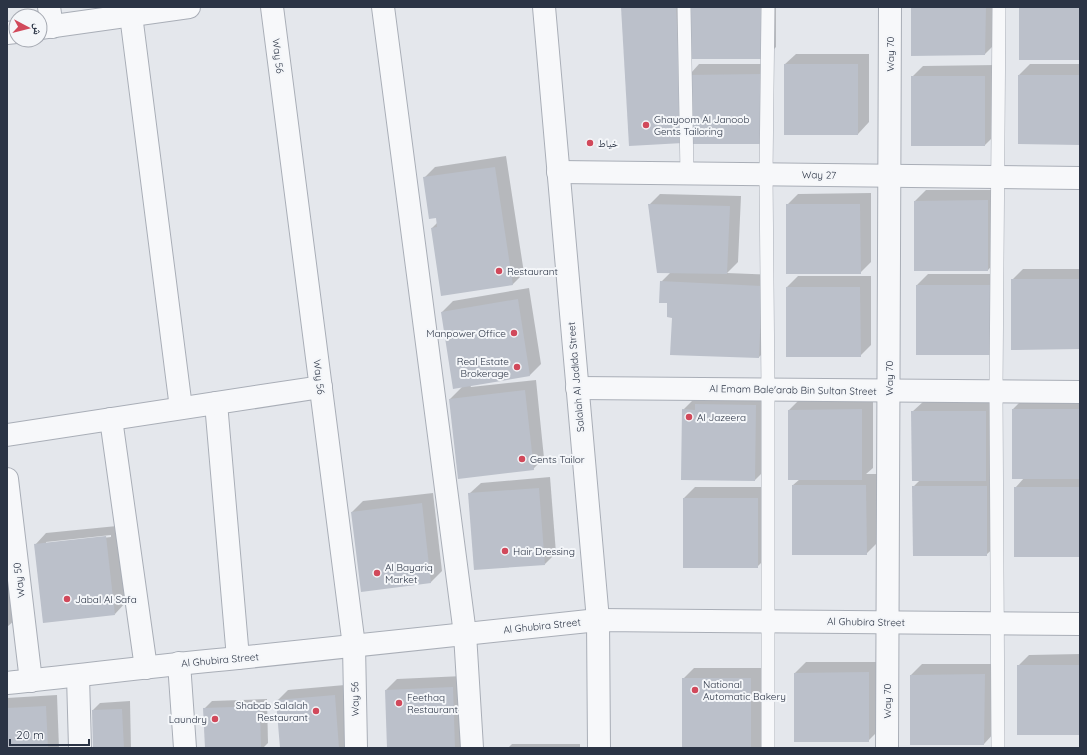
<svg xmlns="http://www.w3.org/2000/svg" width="1087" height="755" font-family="Quicksand,'Noto Naskh Arabic',sans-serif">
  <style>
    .shadow { fill: #0003; fill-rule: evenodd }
    .building { fill: #bbc0ca }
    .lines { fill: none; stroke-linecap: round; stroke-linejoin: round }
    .service-casing { stroke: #a9aeb7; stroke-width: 14 }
    .minor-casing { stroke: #a9aeb7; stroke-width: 24 }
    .tertiary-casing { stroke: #a9aeb7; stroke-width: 24 }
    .service { stroke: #f7f8fa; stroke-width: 13 }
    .minor { stroke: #f7f8fa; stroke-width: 22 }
    .tertiary { stroke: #f7f8fa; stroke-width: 22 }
    .poi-dot { fill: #d1495b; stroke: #f4f6f9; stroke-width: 1.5 }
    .labels { text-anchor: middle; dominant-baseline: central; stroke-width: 4; stroke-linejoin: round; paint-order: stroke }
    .street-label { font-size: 10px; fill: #2b3445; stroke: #f4f6f9 }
    .poi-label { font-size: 10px; fill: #2b3445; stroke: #f4f6f9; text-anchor: start }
  </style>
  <rect width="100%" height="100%" fill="#e4e7ec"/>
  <g class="shadow">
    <path d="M622,7H687L692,57V7H776V47L765,58H690L691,73L699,64H772L761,143Z"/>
    <path d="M912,7H996V43L985,54L912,55Z"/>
    <path d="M796,54H869V122L858,134L784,65Z"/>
    <path d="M1030,64H1080V144L1019,75Z"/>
    <path d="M996,65V134L985,145L912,77L923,66Z"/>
    <path d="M506,156L524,273L513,284L442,295L432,228L438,222L424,178L435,167Z"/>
    <path d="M926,190H999V258L988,270H915V201Z"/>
    <path d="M871,193V262L860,273L787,205L798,194Z"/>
    <path d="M660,194L741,196L738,262L727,273L773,275L770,346L759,357L673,317L661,282L670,273L649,205Z"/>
    <path d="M1023,269H1080V348L1012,280Z"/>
    <path d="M928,274H1001L990,354H917V285Z"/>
    <path d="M798,276H871V345L860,356L787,287Z"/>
    <path d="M529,288L541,364L530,375L470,385L471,387L536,380L544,458L533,469L450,399L462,387L442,312L453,301Z"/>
    <path d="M767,394L766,469L755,480L683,410L694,399Z"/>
    <path d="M1024,398H1080V556L1015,488L1024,478L1013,409Z"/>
    <path d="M800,399H873V468L866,474H877V543L866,554L793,485L800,479L789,410Z"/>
    <path d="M997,400L998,544L986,555L913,487L920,480L912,412L924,401Z"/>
    <path d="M550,477L556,553L545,564L469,494L481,483Z"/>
    <path d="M695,487H769L768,556L757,567L684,498Z"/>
    <path d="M433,493L442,571L431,582L362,591L352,512L363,501Z"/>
    <path d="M117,526L126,602L115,614L35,545L46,533ZM111,535V537L46,544V542Z"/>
    <path d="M7,565L15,620L7,627Z"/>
    <path d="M1080,654V734L1018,666L1029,655Z"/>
    <path d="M806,662H880L879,730L868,741L795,673Z"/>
    <path d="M922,664H995V732L984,744H911V675Z"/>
    <path d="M694,668H762V748H683V679Z"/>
    <path d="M463,676L462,748H388L386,690L397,679Z"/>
    <path d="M345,685L348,748H281L277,701L288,690Z"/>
    <path d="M57,695L59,748H7V698Z"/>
    <path d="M267,699L268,743L263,748H206L204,709L212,701Z"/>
    <path d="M130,701L131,748H94L93,710L100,703Z"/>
    <path d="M512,744H580V748H508Z"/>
  </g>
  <g class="building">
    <path d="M621,7H676L683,143L629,146Z"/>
    <rect x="691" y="7" width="74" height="52"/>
    <path d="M911,7H986L985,55L911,56Z"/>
    <rect x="1019" y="7" width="61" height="53"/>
    <rect x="784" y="64" width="74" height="71"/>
    <path d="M762,74V144H687V75Z"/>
    <path d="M1018,75H1080V145L1018,144Z"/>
    <rect x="911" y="76" width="74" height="70"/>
    <path d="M495,167L513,285L441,296L431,228L437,227L436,218L429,219L423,177Z"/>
    <path d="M988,200V271H914V201Z"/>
    <path d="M648,204L730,206L727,274L657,273Z"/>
    <path d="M786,204H860L861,274H786Z"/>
    <path d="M1011,279H1080V349L1011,350Z"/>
    <path d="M660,281L762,286L759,358L670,355L672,318L667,317V303H659Z"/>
    <rect x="916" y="285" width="74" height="70"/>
    <path d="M786,287H860L861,357H786Z"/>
    <path d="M518,299L530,376L453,389L441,312Z"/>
    <path d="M525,390L534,470L458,479L449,399Z"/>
    <path d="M695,404L756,405L755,481L681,480L682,409L695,410Z"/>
    <path d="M862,409V480H788V410Z"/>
    <rect x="1012" y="409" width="68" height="70"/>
    <path d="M911,411H986V481H912Z"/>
    <path d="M792,485H866L867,555H792Z"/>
    <path d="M912,486H987V556H913Z"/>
    <rect x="1014" y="487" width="66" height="70"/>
    <path d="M539,488L545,565L474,570L468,493Z"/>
    <rect x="683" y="498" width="75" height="70"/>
    <path d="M422,503L431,583L361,592L351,512Z"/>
    <path d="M106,536L115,615L43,623L34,544Z"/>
    <rect x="1017" y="665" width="63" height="70"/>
    <path d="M869,672V742H794V673Z"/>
    <path d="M985,674L984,745H910V675Z"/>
    <rect x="682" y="678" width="69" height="70"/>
    <path d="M453,687L455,748H387L385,690Z"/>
    <path d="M335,695L339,748H280L276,700Z"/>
    <path d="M46,706L48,748H7V708Z"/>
    <path d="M260,706L261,748H205L203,708Z"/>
    <path d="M122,709L124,748H93L92,710Z"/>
  </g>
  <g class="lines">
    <defs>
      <g id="service">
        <path d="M684,7L687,174"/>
        <path d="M768,748V389L766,174L768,7"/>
        <path d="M998,748C998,629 997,510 996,391C996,263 997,135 999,7"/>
      </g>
      <g id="minor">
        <path d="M49,7L52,27"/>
        <path d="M272,7L354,646L356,748"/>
        <path d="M383,7L465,634L472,748"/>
        <path d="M131,15L181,408"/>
        <path d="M40,28L189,7"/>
        <path d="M7,33L16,32"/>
        <path d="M558,172L1080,178"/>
        <path d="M577,388L1080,392"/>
        <path d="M216,403L238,658"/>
        <path d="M111,419L146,668"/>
        <path d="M7,435L321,387"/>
        <path d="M7,479L31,681"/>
        <path d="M179,663L185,748"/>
        <path d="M78,676L80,748"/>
        <path d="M887,748L890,7"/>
      </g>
      <g id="tertiary">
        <path d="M544,7L598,620L599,748"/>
        <path d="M7,683C84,675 161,665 238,658L598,620L1080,624"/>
      </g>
    </defs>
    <use href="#service" class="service-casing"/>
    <use href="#minor" class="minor-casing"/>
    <use href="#tertiary" class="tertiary-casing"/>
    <use href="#service" class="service"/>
    <use href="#minor" class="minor"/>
    <use href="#tertiary" class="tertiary"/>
  </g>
  <g class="poi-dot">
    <circle cx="646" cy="125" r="4"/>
    <circle cx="590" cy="143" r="4"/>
    <circle cx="499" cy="271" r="4"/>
    <circle cx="514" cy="333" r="4"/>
    <circle cx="517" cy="367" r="4"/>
    <circle cx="689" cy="417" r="4"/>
    <circle cx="522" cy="459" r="4"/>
    <circle cx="505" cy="551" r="4"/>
    <circle cx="377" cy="573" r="4"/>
    <circle cx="67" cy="599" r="4"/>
    <circle cx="695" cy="690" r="4"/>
    <circle cx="399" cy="703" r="4"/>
    <circle cx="316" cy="711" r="4"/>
    <circle cx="215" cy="719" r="4"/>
  </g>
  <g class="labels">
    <g class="street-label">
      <text transform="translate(890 54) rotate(-90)">Way 70</text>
      <text transform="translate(278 56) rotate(83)">Way 56</text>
      <text transform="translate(819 175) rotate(1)">Way 27</text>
      <text transform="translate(319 377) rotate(83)">Way 56</text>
      <text transform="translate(576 377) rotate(-95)">Salalah Al Jadida Street</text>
      <text transform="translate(889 378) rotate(-90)">Way 70</text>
      <text transform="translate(793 390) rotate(1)">Al Emam Bale'arab Bin Sultan Street</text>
      <text transform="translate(19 580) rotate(-97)">Way 50</text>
      <text transform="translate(866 622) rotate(1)">Al Ghubira Street</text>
      <text transform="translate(542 626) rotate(-6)">Al Ghubira Street</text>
      <text transform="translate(220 660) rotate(-5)">Al Ghubira Street</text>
      <text transform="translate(355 699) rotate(-91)">Way 56</text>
      <text transform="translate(887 701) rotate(-90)">Way 70</text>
    </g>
    <g class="poi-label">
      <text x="654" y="119">Ghayoom Al Janoob<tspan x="654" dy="12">Gents Tailoring</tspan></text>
      <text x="598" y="143">خياط</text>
      <text x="507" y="271">Restaurant</text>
      <text x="506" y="333" text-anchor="end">Manpower Office</text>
      <text x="509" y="361" text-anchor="end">Real Estate<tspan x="509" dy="12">Brokerage</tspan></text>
      <text x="697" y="417">Al Jazeera</text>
      <text x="530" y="459">Gents Tailor</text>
      <text x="513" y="551">Hair Dressing</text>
      <text x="385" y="567">Al Bayariq<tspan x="385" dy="12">Market</tspan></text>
      <text x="75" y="599">Jabal Al Safa</text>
      <text x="703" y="684">National<tspan x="703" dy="12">Automatic Bakery</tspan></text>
      <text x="407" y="697">Feethaq<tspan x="407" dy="12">Restaurant</tspan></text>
      <text x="308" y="705" text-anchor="end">Shabab Salalah<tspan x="308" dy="12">Restaurant</tspan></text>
      <text x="207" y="719" text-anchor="end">Laundry</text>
    </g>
  </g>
  <rect width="1087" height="755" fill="none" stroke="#2b3445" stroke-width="16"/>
  <g transform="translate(28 28) rotate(97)"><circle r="19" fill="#f4f6f9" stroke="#a4a8b1"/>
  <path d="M0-3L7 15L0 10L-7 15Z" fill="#d1495b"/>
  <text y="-6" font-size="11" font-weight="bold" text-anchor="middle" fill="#2b3445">ش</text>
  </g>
  <path d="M10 739v6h79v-6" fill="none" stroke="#2b3445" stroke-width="2"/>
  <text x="16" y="739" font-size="12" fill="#2b3445" stroke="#f4f6f9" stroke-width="3" paint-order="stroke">20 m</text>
</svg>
